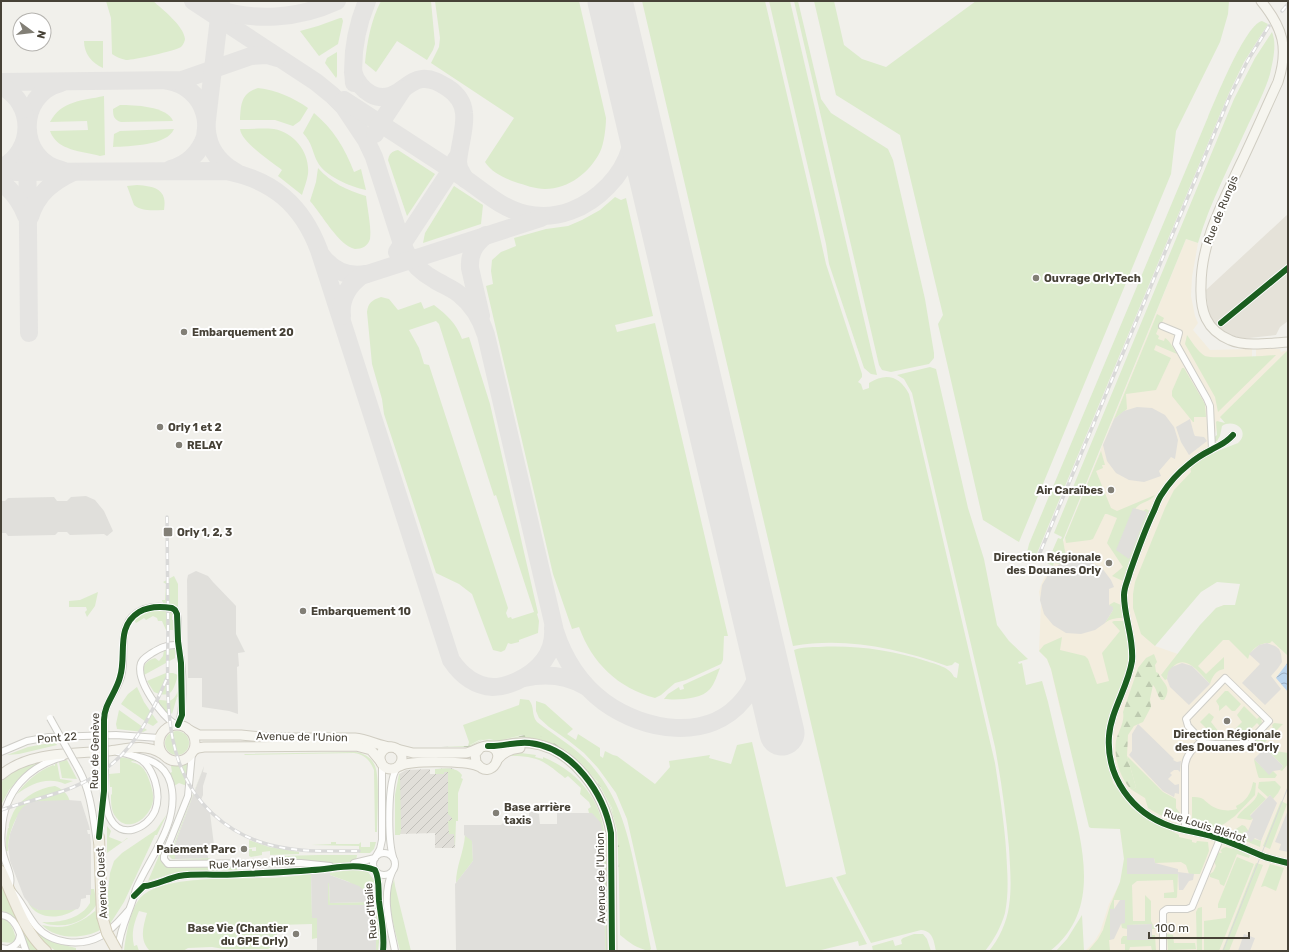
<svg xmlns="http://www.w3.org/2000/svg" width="1289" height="952" font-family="Rubik,sans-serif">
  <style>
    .residential { fill: #e5e2d9 }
    .commercial { fill: #f3edde }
    .industrial { fill: url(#industrial-furrows) }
    .green { fill: #dcebcc; fill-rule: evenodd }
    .forest { fill: url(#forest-firs) }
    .parking { fill: #e0dfdb }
    .water { fill: url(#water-waves) }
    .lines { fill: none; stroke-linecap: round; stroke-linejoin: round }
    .taxiway { stroke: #e5e4e2; stroke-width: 18 }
    .runway { stroke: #e5e4e2; stroke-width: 45 }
    .street-casing { stroke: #cfcec8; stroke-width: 8 }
    .secondary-casing { stroke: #d0cdc2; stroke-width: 11 }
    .primary-casing { stroke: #d3cdb9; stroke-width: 12 }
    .street { stroke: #fdfdfc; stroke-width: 6 }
    .secondary { stroke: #f6f5ef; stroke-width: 9 }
    .primary { stroke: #f1eee4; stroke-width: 10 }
    .tram { stroke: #d9d9d8; stroke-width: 1 }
    .rail-casing { stroke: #d9d9d8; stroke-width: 3.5 }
    .rail { stroke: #fff; stroke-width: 2; stroke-dasharray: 6; stroke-linecap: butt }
    .street-bridge-casing { stroke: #cfcec8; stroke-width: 8; stroke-linecap: butt }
    .primary-bridge-casing { stroke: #d3cdb9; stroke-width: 12; stroke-linecap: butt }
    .street-bridge { stroke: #fdfdfc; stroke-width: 6 }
    .primary-bridge { stroke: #f1eee4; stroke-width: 10 }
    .cycleway-casing { stroke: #fff; stroke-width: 8 }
    .cycleway { stroke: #1b5e20; stroke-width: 6 }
    .poi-dot { fill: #827f76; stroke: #fff; stroke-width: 1.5 }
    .labels { text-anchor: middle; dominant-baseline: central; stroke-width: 4; stroke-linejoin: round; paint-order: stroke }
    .street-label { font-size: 11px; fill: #474237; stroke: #fff }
    .poi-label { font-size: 11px; font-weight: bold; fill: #474237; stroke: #fff; text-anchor: start }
  </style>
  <defs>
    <pattern id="industrial-furrows" width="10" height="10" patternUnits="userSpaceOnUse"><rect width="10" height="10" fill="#e1dfd9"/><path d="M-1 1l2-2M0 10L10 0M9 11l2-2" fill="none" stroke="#c2c1bb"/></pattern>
    <pattern id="forest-firs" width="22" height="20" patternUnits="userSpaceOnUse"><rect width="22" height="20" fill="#dcebcc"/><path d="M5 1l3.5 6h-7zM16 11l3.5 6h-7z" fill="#becbb0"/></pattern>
    <pattern id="water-waves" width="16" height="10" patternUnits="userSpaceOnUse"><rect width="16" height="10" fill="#bcd6ee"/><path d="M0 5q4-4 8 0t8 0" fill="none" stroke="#9bafc2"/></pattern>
  </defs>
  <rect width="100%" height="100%" fill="#f1f0eb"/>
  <path class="residential" d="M1288,214V321L1280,327L1276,335L1249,338H1241L1231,335L1219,328L1210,316L1208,309L1206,290Z"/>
  <path class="commercial" d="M1186,239L1198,243L1192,277L1191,296L1195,316L1198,323L1193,330L1210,350L1252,349V357H1256V349H1280L1281,352L1288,350L1220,419L1205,463L1155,646L1178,654L1216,608L1224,605L1235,606L1288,656V951H1085L1094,942L1100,932L1109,904L1119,885L1123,872L1124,857L1120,829L1061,713L1051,669L1047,659L1039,651L1041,604L1039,592L1041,585L1045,576L1053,567Z"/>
  <path class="industrial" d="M451,768L454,769L455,848H435V833L400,834L399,774L406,770L430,769V774H435V769Z"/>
  <g class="green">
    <path d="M106,1H153C162,9 184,26 185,39C185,41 183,45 181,47C175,51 134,60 126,60C121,59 116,57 112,54L111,18Z"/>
    <path d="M381,1H431L435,44L433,50L427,60L397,41L376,72L365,63C367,42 371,20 381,1Z"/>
    <path d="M435,1H579L606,118C606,127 604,144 600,152C590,172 569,189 545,189C535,189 525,185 515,182C504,178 491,172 485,162L514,118L431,63L439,47L440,38Z"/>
    <path d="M642,1H765L813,206L826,264L862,374V377L858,382L861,384L863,390L869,388V383C886,372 900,376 909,394L995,763C1000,797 1006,832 1007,867C1008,882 1008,898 1005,913C1001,927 994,940 985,951H936C934,941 933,931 921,930L871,943L836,877L846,874L794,650C802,647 811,647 819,647C855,645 891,650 926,661C935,664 950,667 954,677L957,678L959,664L955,662L952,665L947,666C897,648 845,637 793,646Z"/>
    <path d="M769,1H790L877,375L871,374L864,368L829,264L826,244Z"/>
    <path d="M794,1H798L819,90L821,99L831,113L888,149L893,160L925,299L934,353V358L929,364L891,372L882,370L879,365Z"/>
    <path d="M814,1H834L844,45L862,59L886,67L976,1H1229L1228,14L1220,42L1176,131L1171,174L1019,542L983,520L938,324L943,315L900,135L836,95Z"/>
    <path d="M340,18H342L343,21L338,44L319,56L300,31L318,26Z"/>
    <path d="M1262,21L1268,24L1244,62L1229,93L1035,558L1027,552L1029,544L1208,117C1216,99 1245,25 1262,21Z"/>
    <path d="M1272,32C1277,44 1273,61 1270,74C1265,91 1256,108 1248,125C1231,163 1210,202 1198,243L1186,239L1063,540L1066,557L1073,560L1060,564L1054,563L1053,566L1047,563L1058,538L1061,539L1062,537L1054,533L1234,99L1255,58Z"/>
    <path d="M84,41H103V68C92,63 84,54 84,41Z"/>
    <path d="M337,52V76L336,78L325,63L327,58Z"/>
    <path d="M258,88C276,90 294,98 308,108L300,121L293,126L275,120H240C241,104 241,93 258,88Z"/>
    <path d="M104,96L105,155L100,156C82,151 57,151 50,131L88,130L87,121L50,122C62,100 82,101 104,96Z"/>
    <path d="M120,105C134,105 167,106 173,121L121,122C114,120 113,116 113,109Z"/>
    <path d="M314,113C333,129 345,148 354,172L361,169L366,190C351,187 324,176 317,161C311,148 313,145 303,133Z"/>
    <path d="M174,129C167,146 129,146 113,147L114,134L120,131Z"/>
    <path d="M240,129C251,129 263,128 274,129C295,133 310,153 308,174C307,181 304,188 302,195L278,176L282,170C272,162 241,142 240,129Z"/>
    <path d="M398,150L435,174L407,216L388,160C389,154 392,151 398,150Z"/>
    <path d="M318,168C331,183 347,190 366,196C367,206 372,230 370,239C368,246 362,249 355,249C339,246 321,213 310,201L316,182Z"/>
    <path d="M137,185C154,186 168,189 164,210C154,210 142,212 134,205L127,186Z"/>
    <path d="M454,186L483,205L481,224L423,243L425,233Z"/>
    <path d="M615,197L621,200L626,198L653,316L615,325L617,332L655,323L728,636H724L723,660L721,664L686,680L675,683L661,695L655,698C618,688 592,663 579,627L572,629L553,574L486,286L493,284L491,271L492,260L501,252L516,246L514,238L546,229L568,226L582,220L600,210Z"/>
    <path d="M381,297L389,299L398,310L421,302L424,309L434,305C447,315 456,323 462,339L469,337L490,404L538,613L537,614L539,621L538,633L519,640V642L511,644L508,643L505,650L501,652L493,650L472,594L459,584L436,573L384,414L382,399L372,364L367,312C368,303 372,300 381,297ZM436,321L439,324L494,496L496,495L534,612L512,619L511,617L508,618L506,613L508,608L429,365L424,364L419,348L409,330Z"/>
    <path d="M1157,314L1164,318L1159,329H1158L1156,334L1159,336L1158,339L1164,341L1165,338C1171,342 1173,348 1177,354L1156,345L1154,350L1171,358L1156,390L1126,394L1127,409L1114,419Z"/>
    <path d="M1187,335C1192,342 1198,352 1205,356C1210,359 1266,356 1276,355L1218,412L1215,397L1185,344Z"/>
    <path d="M1288,350V656L1272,641L1270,643C1261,642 1250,649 1248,659L1229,640H1223L1198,666L1206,674L1224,657V669C1216,670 1212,677 1210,684C1202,676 1188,655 1175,665C1170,669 1168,673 1167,679L1165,680L1161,675L1200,625L1216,608L1224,605H1235L1240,584L1217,582L1201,592L1155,646L1141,634L1133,608V594L1135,582L1165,508L1174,490L1191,472L1190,467L1205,456L1238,443C1251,431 1234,418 1222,426L1220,436L1217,441L1214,442L1213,438L1217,435L1216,422L1217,421L1225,423H1228H1225L1220,417Z"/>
    <path d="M930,367L936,369L968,508L984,559L997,625L1009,641L1028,659L1018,662L1019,664L1022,663L1026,685L1042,681L1048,702C1055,732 1062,762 1070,792C1082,846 1102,910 1050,951H989C999,939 1007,922 1009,906C1012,887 1010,867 1009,848C1006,814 1001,780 995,747L912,393L904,379L897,375Z"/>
    <path d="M1182,368H1184L1205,404L1206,417H1194V422H1193L1172,396V391Z"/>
    <path d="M1101,451L1105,465H1102L1103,468L1096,471L1111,508L1117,511L1155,495C1150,502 1140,502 1135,509L1133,508L1147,512L1143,511L1146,509L1150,511L1123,581L1112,576L1123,567L1107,543L1117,518L1107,514H1105L1093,539L1090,540L1066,543L1065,538Z"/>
    <path d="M174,576L178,584V607L164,604L162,601V600H165L166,584L163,582Z"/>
    <path d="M98,592L95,606L87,617L85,612L87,610L86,607H69V601L80,600Z"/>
    <path d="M1114,602L1121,605L1124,618C1117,618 1111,618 1105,623L1113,610L1109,605Z"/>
    <path d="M155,610C162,611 171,609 175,615H172V620L175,619V630H166L162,621H158L157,618L153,616L146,620L144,618L136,623L134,620L144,613Z"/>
    <path d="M1114,621H1124L1129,648L1127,672L1110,716L1106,737V750L1113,783L1132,808L1160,826L1170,830L1179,835V837L1192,840V842L1196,843L1197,841L1208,842L1209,851L1200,874H1189L1186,865L1181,862L1155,863L1154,858H1127L1128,874H1178L1177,897L1176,898H1164V893L1174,892L1173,880L1137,881L1132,885L1133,921H1145V895L1151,901V921L1155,929H1152V924L1127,925V929L1122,928L1121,923H1125V900H1114V909L1110,910V940H1109L1110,951H1088L1098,939L1103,930L1110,906L1120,882L1124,859L1120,829L1091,828L1089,827L1051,669L1047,659L1039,651L1044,645L1062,637L1060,650L1085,656L1088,659L1097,684L1109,681L1102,653L1120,631L1112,622Z"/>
    <path d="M175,649V658L144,675C141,666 147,660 155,658L159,661L163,656L164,650Z"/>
    <path d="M720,668C717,675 715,683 710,689C701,700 677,700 664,699L668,694L679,687L680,690L684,689L683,685Z"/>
    <path d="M166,673H173L178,675C173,691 172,699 154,692L147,681Z"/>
    <path d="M137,687L144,702L157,721L158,722L153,726L149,724L121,704L128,694Z"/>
    <path d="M179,689H180V697H177L172,714L171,713L167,714L156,700C170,700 172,705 179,689Z"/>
    <path d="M1225,691H1228L1241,704L1235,711H1232L1226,705L1219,711V706L1216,701Z"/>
    <path d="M520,699L529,700C535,707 531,715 537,722C555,736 577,748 592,766C621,800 628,835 637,877C642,901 646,925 651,949L649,951C636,948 630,943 620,935L618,835L612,808L598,782L582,764L567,751L547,740L533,735H522L498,741L489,739L479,740L468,746L469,742L463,725L519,705Z"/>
    <path d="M536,701L545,704L573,729L567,734L576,740L578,734L600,748V756L603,758L605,751L613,755L617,756L655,784L670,767L669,761L710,755L709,758L731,764L737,745L752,742L786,887L832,877L867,944L859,946L858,941L817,951H657L627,819L616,793L598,768L584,753L569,741L549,727L539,718L536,711Z"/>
    <path d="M1244,706L1257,719L1260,716L1262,722L1260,726L1257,723L1249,731L1252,734L1245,740L1240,741H1216L1215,737L1200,722L1209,713L1214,717L1211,722L1219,732H1221L1227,737L1242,722L1237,715Z"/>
    <path d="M119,710L147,730L143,732L117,729L116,724Z"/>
    <path d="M1274,723L1283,724L1259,748L1255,744V741L1257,738L1260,741L1273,727L1272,725Z"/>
    <circle cx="177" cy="743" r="12"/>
    <path d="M1269,741L1275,751L1288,753V764L1282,771L1280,770L1283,766L1265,748L1262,751H1261Z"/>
    <path d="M55,742L57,745L19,754L7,755L28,747Z"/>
    <path d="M356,752C364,753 372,758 375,766C380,777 377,818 377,832H375L374,770C370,760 364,754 354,753L244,755L245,754Z"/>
    <path d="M521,753L536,755L535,757L543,759V757C575,770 599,796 604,831C607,846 606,862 606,877C606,902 606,926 607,951H599L592,813H589L588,809L591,807L589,802L580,794L581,788L568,776L565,778C545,762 539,756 512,756L511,755Z"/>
    <path d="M1127,756L1163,792L1176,799V808L1180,813L1177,819L1174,820L1160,815L1148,808L1145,798L1132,790L1136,787Z"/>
    <path d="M120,757L131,759L137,762L132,761L131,762C141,764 144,768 148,777C151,785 154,793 153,801C150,818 128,835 115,816C111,810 111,802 111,795L112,794V787H110L109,774L120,773Z"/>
    <path d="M1254,759L1269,774L1273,771L1277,775L1275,778H1259C1258,777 1254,761 1254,759Z"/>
    <path d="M42,760L43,761L22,775L9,790L1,805C1,798 0,788 2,782C7,769 30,764 42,760Z"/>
    <path d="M67,760L77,779L62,778L59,762Z"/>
    <path d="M57,763L60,779L73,781L65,784C48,776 30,784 17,794C26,781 38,771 53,765L55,766V764Z"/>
    <path d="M189,763L187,786L179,783L174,786L170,773L172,772L171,766H182Z"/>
    <path d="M204,766L175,844V859L208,858L214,860L172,859L169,856L170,854Z"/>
    <path d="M435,769C444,769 456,766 462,775L461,778L463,779L458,793V821H456L455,848L454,834H449L448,821L452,820V818L448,814V772H444V774H435Z"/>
    <path d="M399,774L400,776L401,830L400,835H395V795Z"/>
    <path d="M1275,781L1281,787L1278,793L1273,799L1270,795L1268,797L1258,788L1259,782Z"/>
    <path d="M1253,782L1256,783L1255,795L1235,816L1224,824L1214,828L1196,824L1192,821V797C1196,797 1198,797 1201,798C1204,799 1206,802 1209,804C1216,810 1228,812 1237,809L1236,806C1247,801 1251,793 1253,782Z"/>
    <path d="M55,786C63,789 68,794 70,802L22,809C13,822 8,835 8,851H6V838L8,828H9C8,824 11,818 13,813C21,798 38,788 55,786Z"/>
    <path d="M1258,792L1266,799L1250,815L1253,819L1250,820L1237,818C1241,808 1256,804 1258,792Z"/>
    <path d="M1281,801L1287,804L1270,849L1263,846Z"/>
    <path d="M167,814L157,835H155L124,902L110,924L107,901L110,873L114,861L122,853L156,830Z"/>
    <path d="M1242,825L1245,826L1254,839L1261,841L1260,847L1236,837L1233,831Z"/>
    <path d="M107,826L111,831L109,837L122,842L127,838H128L107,853Z"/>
    <path d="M465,835L472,840L473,861L456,883C456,866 464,852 465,835Z"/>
    <path d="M249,840L269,847L299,852V854L270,855V851L262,852V855L251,857L249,856V849H252V851H256V847L249,848Z"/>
    <path d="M331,842H336V844H359L361,842V847H370V842H376L374,849L370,853H359V846L311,845L331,844Z"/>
    <path d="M1226,847L1232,849L1233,848L1250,855L1249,858L1237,854L1224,886L1220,884L1219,880L1210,877V874L1213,872L1216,866L1214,861L1218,852L1221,853L1222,852L1220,851L1223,848Z"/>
    <path d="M160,853L162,854C161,860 162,864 168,867H237V870L178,872L148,881Z"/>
    <path d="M318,855H357L356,861L338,864L290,859H281V856Z"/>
    <path d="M1237,857L1254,864L1219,951H1204V921L1226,918V908H1218V904Z"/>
    <path d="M1256,863L1263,865L1229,951H1222Z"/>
    <path d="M1270,864L1284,868L1276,891L1265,886L1261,887Z"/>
    <path d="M356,869L368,872L374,880L375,885V903L380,934L378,951H376V914L328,905V883H329L330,903L369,902L349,882L330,875V873Z"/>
    <path d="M311,874L312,917H317V938L312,939V924L277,925V944L268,949H224L212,947L188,948L183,951H150C139,940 143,927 147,913L139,911C134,923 131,933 134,946L137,945L139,951H124C126,935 130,910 140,898C160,875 233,879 262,878C279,878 295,876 311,874Z"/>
    <path d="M394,879L395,886L411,951H400C395,929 387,907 391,885L393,883Z"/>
    <path d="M1,884L2,886L4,885L40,951H33L28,949C23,935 19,913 1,911Z"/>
    <path d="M91,889H94L97,904C87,920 72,927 54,925C49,925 46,924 42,922C59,923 81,919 90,903V895L91,894Z"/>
    <path d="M28,902L38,910L76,909C61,920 36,920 28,902Z"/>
    <path d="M1202,907V951H1197L1196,912L1198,908Z"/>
    <path d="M95,908L100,930C84,939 56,940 42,925C64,930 78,925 95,911Z"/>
    <path d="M1082,915L1084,951H1056L1067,939Z"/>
    <path d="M1,918C11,920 13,929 16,938L14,943L1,942Z"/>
    <path d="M32,926L60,942V944L76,948V951H56L46,944Z"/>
    <path d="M914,934H923L927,939L931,951H873L872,946L893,940L895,946L902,944L901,940L903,938Z"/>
    <path d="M1167,934L1173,935L1174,943H1195L1196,949L1171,950L1168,951Z"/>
    <path d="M1152,935H1155L1156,951H1152L1151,946L1130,947L1129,951H1125V944H1121V939L1123,936H1127V940H1152Z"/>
  </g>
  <g class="forest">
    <path d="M1154,654L1157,662L1155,665L1156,672L1158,673C1162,683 1173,686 1164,700H1161C1157,696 1157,689 1153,685L1150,699L1151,707L1143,722L1134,726L1128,735L1127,756L1136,787L1132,790C1121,781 1113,756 1116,741C1118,731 1125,723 1123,712L1138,668L1146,658Z"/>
    <path d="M529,734C541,735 553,742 563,749C592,768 614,799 618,834C620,847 619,861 619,874L617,829L609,803L601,788L593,777L577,761L563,750L542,740L522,737L498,742L482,740L469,747H441L468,746L483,739L498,741Z"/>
  </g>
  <g class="parking">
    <path d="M1137,407L1152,408L1165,415L1174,427L1178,440L1175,459L1171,457L1159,471L1161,476L1144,482L1129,480L1116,473L1107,461L1103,445L1114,419L1124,411Z"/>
    <path d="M1190,419L1194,434L1195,436L1204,437L1207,441L1189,455L1181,442L1176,427Z"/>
    <path d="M86,496L95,500L104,511L113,531L107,536L104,534L70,535L67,532H58L55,535L8,536L6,533H1V501H5L8,498L54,497L57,501H67L71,497Z"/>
    <path d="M1133,508L1147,512L1129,559L1116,550Z"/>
    <path d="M1074,559L1089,561L1102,568L1111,580L1114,587L1109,589V605L1113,607V610L1105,623L1095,630L1081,634L1066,633L1053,625L1044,614L1040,600L1042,585L1049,573L1061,563Z"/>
    <path d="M196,571L208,576L213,582L236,606V634L245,652L238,653L239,666L237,667L238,714L229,711L202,707V678H188L187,580L188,575Z"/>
    <path d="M1267,643L1275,646L1279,649L1281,654L1282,662L1278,668L1271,676L1281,689L1265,705L1242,683L1260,664L1249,654L1259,645Z"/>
    <path d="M1182,663L1192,666L1210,684L1189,705L1170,687L1167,679L1168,672L1172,667Z"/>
    <path d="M1138,724L1174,759L1173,760L1177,762L1181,761L1180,772L1178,770H1174L1170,773L1172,775L1168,779L1175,785L1179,784V794L1175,793L1174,797L1163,791L1129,755L1132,751V734Z"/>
    <path d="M1265,748L1283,766L1280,770L1273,771L1269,775L1254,759Z"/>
    <path d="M204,766L203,772L207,773L203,786V795L200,802L210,813L214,845L209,852L204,850L203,852L208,856V858L175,859V844Z"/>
    <path d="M1270,795L1277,803L1261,841L1255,838L1251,842L1244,832L1248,831L1253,819L1250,816Z"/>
    <path d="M68,800L81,801L89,826L90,830H87L88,834H90L91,843V895H86V898L81,899L80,906L78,909L71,910H38L31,906L24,897L10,861L8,846L10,834L18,814L22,808L30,802L39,801Z"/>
    <path d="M1288,810V852L1279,850L1281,844L1275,842Z"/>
    <path d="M529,811L539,814L540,824H557V813H592L601,823L604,840L605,951H456L455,884L473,861L472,841L464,835V825H501L504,822H529Z"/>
    <path d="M1127,858H1154L1155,863L1178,869V874H1127Z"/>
    <path d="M1178,872L1194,874L1193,880L1189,881L1183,890H1179Z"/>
    <path d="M330,873V875L359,886L366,892L369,902L330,903L329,883H328V905H371V914H376V951H317V918H312L311,874Z"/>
    <path d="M1120,900H1125V923L1121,924L1114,939L1110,940V909H1114Z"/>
    <path d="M1152,924V940H1127V925Z"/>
    <path d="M1244,934L1255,938L1250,951H1238Z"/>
  </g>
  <path class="water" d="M1288,662V692L1276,678Z"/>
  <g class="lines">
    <g class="taxiway">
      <path d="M193,1L316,82L332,95L344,107L366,140L374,157L402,244C409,260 420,272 435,280C443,285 452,288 459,294C473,305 481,319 486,335L555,631C564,659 580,684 604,702C644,731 709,743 744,699C755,686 761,669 761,652C761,645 759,638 758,631"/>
      <path d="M214,8C254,22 298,19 337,1"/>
      <path d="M353,72C360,91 378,105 398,92C407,87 412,80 422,79C432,78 440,83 448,88C457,94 463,102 464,113C466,126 459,147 458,162L459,168L465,179"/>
      <path d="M168,81C185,84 199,95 204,112C207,120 206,129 208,137C211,152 222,165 236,172"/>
      <path d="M1,82L182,80L251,56L267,55L277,58"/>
      <path d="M61,83C16,94 17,161 62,170"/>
      <path d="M354,83C351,54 356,28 367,1"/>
      <path d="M1,86C35,103 35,151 1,168"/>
      <path d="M344,100C384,126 424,152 464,178C483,191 502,209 526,214C557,221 587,208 608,186C630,164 638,133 634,102"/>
      <path d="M27,126L29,333"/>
      <path d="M375,134L380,124L403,89"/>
      <path d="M171,169C188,164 199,154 205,137L221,1"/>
      <path d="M1,172L226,171C273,180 302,205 319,250L451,660C461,675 475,686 493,687C501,687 510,684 517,681C539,671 555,653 553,628"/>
      <path d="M1,182C14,192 21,202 26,216"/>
      <path d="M30,217C37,194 52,182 73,172"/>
      <path d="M397,252L451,170L456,159"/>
      <path d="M322,256C333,271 348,277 366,274"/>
      <path d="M342,316C340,299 348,286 361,276L541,218"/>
      <path d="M481,316L470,268C469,253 475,244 486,235"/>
      <path d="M524,678C546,673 566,675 585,686"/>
    </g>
    <path class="runway" d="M610,1L782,733"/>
    <defs>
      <g id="street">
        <path d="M1221,323L1288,268"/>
        <path d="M1162,326L1179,333L1176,344L1207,399L1210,406L1212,449"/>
        <path d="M1233,435C1225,444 1221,444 1211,450C1203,454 1195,459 1188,465C1178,473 1169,483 1162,494C1158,499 1156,507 1153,513C1144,532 1137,552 1130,572C1128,580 1124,587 1124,595C1124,618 1134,638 1132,661C1128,687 1111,710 1109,736C1106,777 1132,813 1170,826C1184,831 1198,832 1211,836C1230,841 1247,850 1265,857C1272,859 1280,861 1288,863"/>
        <path d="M175,645C166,645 160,648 152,653C148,656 143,658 141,663C135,681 162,716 176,725"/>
        <path d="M104,720C104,704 116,693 121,677C128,653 113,622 144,609C154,606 165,606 175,610C180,617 177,631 178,640C178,647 180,654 181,661C183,676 184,712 178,725"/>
        <path d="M1202,741L1188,726L1186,719L1225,678L1269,721L1252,739L1251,744"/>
        <path d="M1,752L27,741L49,737L116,735L159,738"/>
        <path d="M192,753L188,796L164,856V859L168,864L301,863L330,866"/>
        <path d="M63,757C28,766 4,792 2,829C1,837 1,845 3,853C5,864 14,877 9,888C21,899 26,914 36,926C51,944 81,947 101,936C112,930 120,920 128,911"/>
        <path d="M79,770C91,792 93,818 97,842"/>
        <path d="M104,791C106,800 106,810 110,818C121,840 147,829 155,811C159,801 158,791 155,781C148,760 138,755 117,752"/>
        <path d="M1185,830V766C1186,754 1194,748 1202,741L1205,743L1215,744H1251L1253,746"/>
        <path d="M99,837L104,791L105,767"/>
        <circle cx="384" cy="864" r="11"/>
        <path d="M376,856L380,849L382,840V765"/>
        <path d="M393,857C388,840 387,782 397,768"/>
        <path d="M354,863L375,858"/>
        <path d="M392,872C381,898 390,925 395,951"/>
        <path d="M134,896L144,886C151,887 169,878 179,876C199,873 221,876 242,874C266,873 289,872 312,870C333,869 355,862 375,870C380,880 378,890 379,901C381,918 385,933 383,951"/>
        <path d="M1,915C17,916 21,938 26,951"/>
        <path d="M1,948L20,951"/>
        <path d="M8,949C15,946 19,943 20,935"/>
        <path d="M118,951C119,929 131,910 136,889C149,858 177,827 172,790C169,768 155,760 135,756"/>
        <path d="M1163,951V912L1167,909H1187L1192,907L1220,839"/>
      </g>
      <g id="secondary">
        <path d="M1261,1C1283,28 1289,48 1278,82C1265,110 1253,138 1240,165C1222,204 1201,242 1201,286C1200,311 1206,330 1230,340C1245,347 1272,343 1288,342"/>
        <circle cx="177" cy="743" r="18"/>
        <path d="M189,730L199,735H241L270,738H355C368,739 379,746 391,747"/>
        <path d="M488,746C502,747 516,741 530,743C573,748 604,793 611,833L612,951"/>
        <circle cx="391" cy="758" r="11"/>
        <path d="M397,749L413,753H466C473,752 480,746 487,746C510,748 491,785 476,762L475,754L480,748"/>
        <path d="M194,750L198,748L204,747L356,746L371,750L381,762"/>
        <path d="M497,760C503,752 510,749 520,748"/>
        <path d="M400,766C412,760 465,761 478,766"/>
        <path d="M1,775C29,751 74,754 108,751C126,749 145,743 162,754"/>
      </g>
      <g id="primary">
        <path d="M99,837L102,916"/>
        <path d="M1,871C14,898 23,931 46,951"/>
      </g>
    </defs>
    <use href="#street" class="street-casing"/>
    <use href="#secondary" class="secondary-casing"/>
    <use href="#primary" class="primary-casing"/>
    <use href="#street" class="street"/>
    <use href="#secondary" class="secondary"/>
    <use href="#primary" class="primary"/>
    <path class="tram" d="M1223,951L1288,787"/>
    <defs>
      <g id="rail">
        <path d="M1282,11L1288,4"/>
        <path d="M167,517C167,553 168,590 168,626C168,692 160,766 213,814C227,827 243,836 260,842C292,853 327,851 359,851"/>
        <path d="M1037,560L1230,96L1248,60L1269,26"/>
        <path d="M1,810C24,802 48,797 71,788C126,766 145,729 167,678"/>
      </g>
    </defs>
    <use href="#rail" class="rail-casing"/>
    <use href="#rail" class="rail"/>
    <defs>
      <g id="street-bridge">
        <path d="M50,718L79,770"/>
        <path d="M104,720L105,767"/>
      </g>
      <path id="primary-bridge" d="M102,916L107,933L117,951"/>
    </defs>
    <use href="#street-bridge" class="street-bridge-casing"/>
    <use href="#primary-bridge" class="primary-bridge-casing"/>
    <use href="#street-bridge" class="street-bridge"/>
    <use href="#primary-bridge" class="primary-bridge"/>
    <defs>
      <g id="cycleway">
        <path d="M1221,323L1288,268"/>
        <path d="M1233,435C1225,444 1221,444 1211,450C1203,454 1195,459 1188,465C1178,473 1169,483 1162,494C1158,499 1156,507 1153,513C1144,532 1137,552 1130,572C1128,580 1124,587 1124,595C1124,618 1134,638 1132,661C1128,687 1111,710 1109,736C1106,777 1132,813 1170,826C1184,831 1198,832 1211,836C1230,841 1247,850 1265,857C1272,859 1280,861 1288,863"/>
        <path d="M488,746C502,747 516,741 530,743C573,748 604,793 611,833L612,951"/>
        <path d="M99,837L104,791V720C104,704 116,693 120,677C127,655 115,627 139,612C149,606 160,606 172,608L175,610L177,614L178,641L181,663L182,715L178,725"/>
        <path d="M134,896L144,886C151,887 169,878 179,876C199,873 221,876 242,874C266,873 289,872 312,870C333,869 355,862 375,870C380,880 378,890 379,901C381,918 385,933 383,951"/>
      </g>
    </defs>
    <use href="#cycleway" class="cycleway-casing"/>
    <use href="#cycleway" class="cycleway"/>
  </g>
  <g class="poi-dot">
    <circle cx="1036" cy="278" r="4"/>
    <circle cx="184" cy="332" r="4"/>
    <circle cx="160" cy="427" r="4"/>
    <circle cx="179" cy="445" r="4"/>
    <circle cx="1111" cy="490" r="4"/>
    <rect x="163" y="527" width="10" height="10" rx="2"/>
    <circle cx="1109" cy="563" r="4"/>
    <circle cx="303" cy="611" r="4"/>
    <circle cx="1227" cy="721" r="4"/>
    <circle cx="496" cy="813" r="4"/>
    <circle cx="244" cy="849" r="4"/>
    <circle cx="296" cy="934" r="4"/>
  </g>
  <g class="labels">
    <g class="street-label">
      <text transform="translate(1221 210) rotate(-68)">Rue de Rungis</text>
      <text transform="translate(302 737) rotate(1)">Avenue de l'Union</text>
      <text transform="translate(57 738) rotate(-5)">Pont 22</text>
      <text transform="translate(95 751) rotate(-89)">Rue de Genève</text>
      <text transform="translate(1205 826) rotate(18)">Rue Louis Blériot</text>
      <text transform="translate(252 863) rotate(-3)">Rue Maryse Hilsz</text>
      <text transform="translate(601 878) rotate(-91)">Avenue de l'Union</text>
      <text transform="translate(102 883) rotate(-93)">Avenue Ouest</text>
      <text transform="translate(371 911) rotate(-95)">Rue d'Italie</text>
    </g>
    <g class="poi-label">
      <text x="1044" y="278">Ouvrage OrlyTech</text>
      <text x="192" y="332">Embarquement 20</text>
      <text x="168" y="427">Orly 1 et 2</text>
      <text x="187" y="445">RELAY</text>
      <text x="1103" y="490" text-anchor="end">Air Caraïbes</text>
      <text x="177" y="532">Orly 1, 2, 3</text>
      <text x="1101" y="557" text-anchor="end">Direction Régionale<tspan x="1101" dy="13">des Douanes Orly</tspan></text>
      <text x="311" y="611">Embarquement 10</text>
      <text x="1227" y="734" text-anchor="middle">Direction Régionale<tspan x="1227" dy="13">des Douanes d'Orly</tspan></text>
      <text x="504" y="807">Base arrière<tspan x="504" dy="13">taxis</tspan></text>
      <text x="236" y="849" text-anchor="end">Paiement Parc</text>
      <text x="288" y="928" text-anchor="end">Base Vie (Chantier<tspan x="288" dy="13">du GPE Orly)</tspan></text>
    </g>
  </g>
  <rect width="1289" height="952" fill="none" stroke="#474237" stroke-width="4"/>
  <g transform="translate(32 32) rotate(105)"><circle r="19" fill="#ffffff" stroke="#b5b3af"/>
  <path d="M0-3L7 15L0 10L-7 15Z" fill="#827f76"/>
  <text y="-6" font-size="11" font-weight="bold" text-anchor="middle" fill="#474237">N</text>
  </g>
  <path d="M1149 932v6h100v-6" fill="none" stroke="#474237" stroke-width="2"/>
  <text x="1155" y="932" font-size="12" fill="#474237" stroke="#ffffff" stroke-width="3" paint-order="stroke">100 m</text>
</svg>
